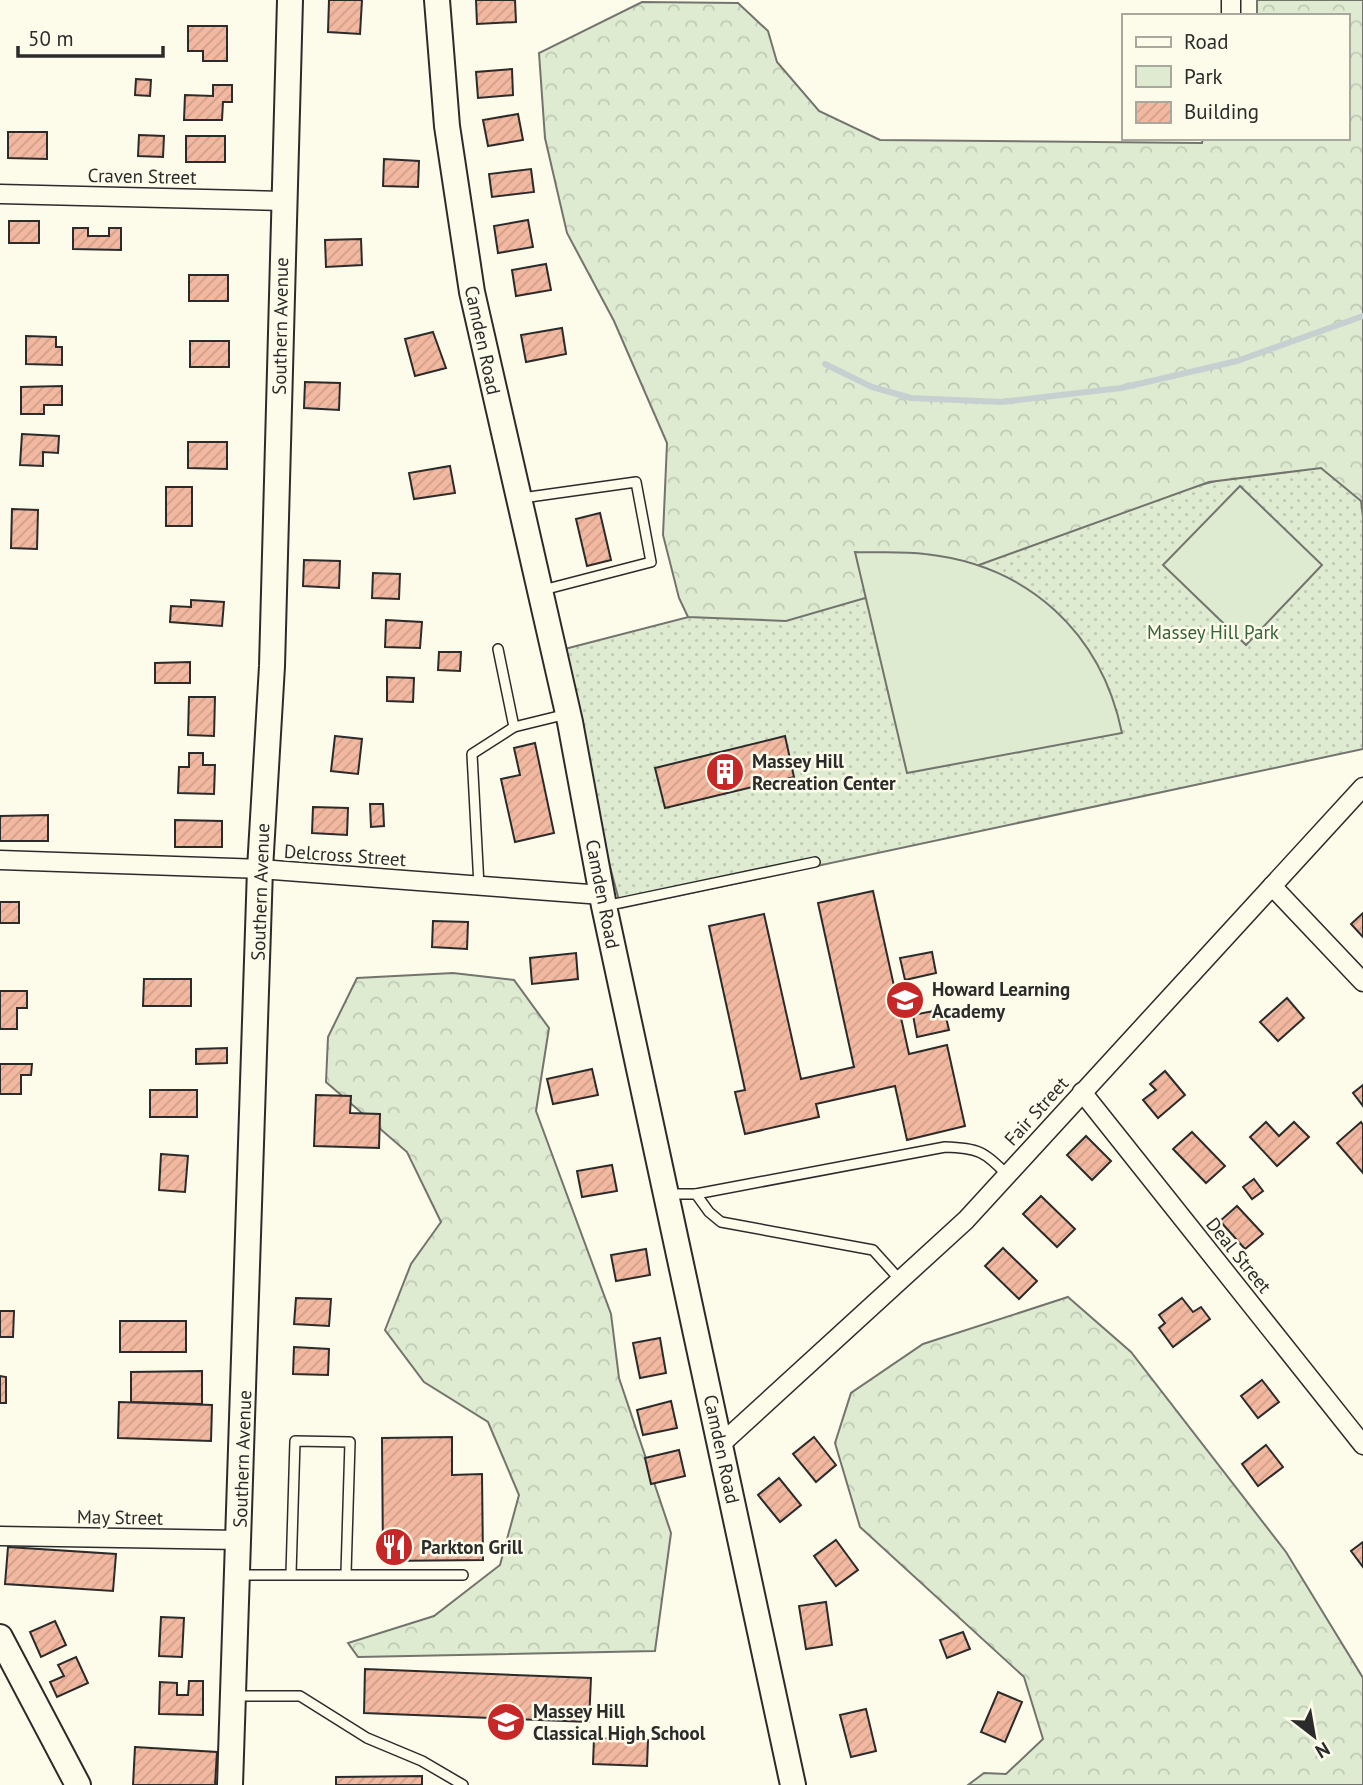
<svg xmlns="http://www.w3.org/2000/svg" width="1363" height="1785" font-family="'PT Sans',sans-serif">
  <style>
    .green { fill: url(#green-dots); stroke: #74746e; stroke-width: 2 }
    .forest { fill: url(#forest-crowns); stroke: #74746e; stroke-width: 2 }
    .pitch { fill: #deebd1; stroke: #74746e; stroke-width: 2 }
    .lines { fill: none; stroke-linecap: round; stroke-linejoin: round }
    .stream { stroke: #c7d0d0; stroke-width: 6 }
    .building { fill: url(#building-hatch); stroke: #2b2b2b; stroke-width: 2 }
    .lane-casing { stroke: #2b2b2b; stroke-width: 12 }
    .street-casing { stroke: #2b2b2b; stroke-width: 21 }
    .secondary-casing { stroke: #2b2b2b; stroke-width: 28 }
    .lane { stroke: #fdfbea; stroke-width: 9 }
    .street { stroke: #fdfbea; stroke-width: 18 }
    .secondary { stroke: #fdfbea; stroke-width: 24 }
    .labels { text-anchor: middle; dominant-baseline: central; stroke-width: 5; stroke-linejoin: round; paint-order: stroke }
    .street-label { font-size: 19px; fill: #2b2b2b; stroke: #fdfbea }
    .park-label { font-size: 19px; fill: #34623c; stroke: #fdfbea }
    .poi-label { font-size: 19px; font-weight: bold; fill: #2b2b2b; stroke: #fdfbea; text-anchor: start }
  </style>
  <defs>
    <pattern id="green-dots" width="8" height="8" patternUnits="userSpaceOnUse" patternTransform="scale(1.75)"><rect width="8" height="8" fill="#deebd1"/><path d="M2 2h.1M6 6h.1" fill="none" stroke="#bfcab4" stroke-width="1.8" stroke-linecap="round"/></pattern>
    <pattern id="forest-crowns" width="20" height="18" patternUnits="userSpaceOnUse" patternTransform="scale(1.75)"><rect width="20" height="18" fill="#deebd1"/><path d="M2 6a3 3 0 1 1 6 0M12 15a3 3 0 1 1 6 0" fill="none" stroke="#bfcab4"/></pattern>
    <pattern id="building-hatch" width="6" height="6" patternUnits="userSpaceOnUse" patternTransform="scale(1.75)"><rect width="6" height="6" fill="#f2b8a0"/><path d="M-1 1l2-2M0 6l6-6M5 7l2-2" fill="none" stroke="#d09e8a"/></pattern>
  </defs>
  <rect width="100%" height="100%" fill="#fdfbea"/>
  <path class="green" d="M1363,443V749L621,908L553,652Z"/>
  <g class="forest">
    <path d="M1257,0H1363V517L1361,501L1321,468L1209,482L979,565L786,621L688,617L679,598L663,535L667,443L614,321L567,233L545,138L539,53L642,2L738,3L768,31L777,62L819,111L880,140L1202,143L1203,138H1347V16H1257Z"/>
    <path d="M453,973L514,980L549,1028L536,1111L611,1314L619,1378L671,1533L655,1651L358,1657L348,1643L434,1616L500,1565L519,1495L488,1422L424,1382L385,1330L411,1264L441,1222L407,1152L326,1082L328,1037L357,978Z"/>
    <path d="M1068,1297L1131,1352L1286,1552L1363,1678V1785H968L984,1773L1006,1774L1043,1739L1024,1677L860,1527L835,1443L851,1393L923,1344Z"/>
  </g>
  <g class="pitch">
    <path d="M1240,486L1322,565L1246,645L1163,565Z"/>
    <path d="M855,552C878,553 902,551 925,554C1028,565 1101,632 1122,733L907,773Z"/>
  </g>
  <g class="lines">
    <path class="stream" d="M825,364L872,387L911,398L1002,402L1121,388L1203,369L1237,361L1363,316"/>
  </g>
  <g class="building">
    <path d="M329,0H362L360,34L328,32Z"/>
    <path d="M476,0H515L516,22L477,24Z"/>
    <path d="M188,26H227V61H203V51H188Z"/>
    <path d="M512,69L513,95L478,98L476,72Z"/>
    <path d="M136,79L151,80L150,96L135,95Z"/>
    <path d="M213,85H232V102H223L222,120H184L185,95L213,96Z"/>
    <path d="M518,114L523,140L488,146L483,120Z"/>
    <path d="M8,132H47V159L8,158Z"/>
    <path d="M139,135L164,136L163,157L138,156Z"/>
    <rect x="186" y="136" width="39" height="26"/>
    <path d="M384,159L419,161L418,187L383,186Z"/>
    <path d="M531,169L534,192L492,197L489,174Z"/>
    <path d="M528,220L533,247L498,253L494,226Z"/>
    <rect x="9" y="221" width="30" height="22"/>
    <path d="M73,228H88V236H109V228H121V250L73,249Z"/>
    <path d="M361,239L362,265L326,267L325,240Z"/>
    <path d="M546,264L551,290L516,296L512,270Z"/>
    <rect x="189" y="275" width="39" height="26"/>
    <path d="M562,328L566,354L526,362L521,335Z"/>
    <path d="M433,332L446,368L415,376L405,339Z"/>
    <path d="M26,336L56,337V347H62V365L26,364Z"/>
    <rect x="190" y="341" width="39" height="26"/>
    <path d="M305,382L340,383L339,410L304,408Z"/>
    <path d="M62,386V405H44V414H21V387Z"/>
    <path d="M22,434L59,436L58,453L43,452V466L20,465Z"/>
    <path d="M188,442H227V469L188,468Z"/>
    <path d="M450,466L455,493L414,499L409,473Z"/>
    <rect x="166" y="487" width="26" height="39"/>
    <path d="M12,509L38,510L37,549L11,548Z"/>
    <path d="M600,513L611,560L587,566L576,519Z"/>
    <path d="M304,560L340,561L339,588L303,586Z"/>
    <path d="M373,573L400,574L399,599L372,598Z"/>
    <path d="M191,600L224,602L222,626L170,622L171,606L191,607Z"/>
    <path d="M386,620L422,622L420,648L385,647Z"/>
    <path d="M439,652H461L460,671L438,670Z"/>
    <path d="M190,662V683H155V663Z"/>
    <path d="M387,677L414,678L413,702L387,701Z"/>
    <path d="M189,697H215L214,736L188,735Z"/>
    <path d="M335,736L362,739L358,774L331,771Z"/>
    <path d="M785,736L794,777L665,808L655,768Z"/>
    <path d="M535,743L554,833L515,842L501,779L520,775L514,748Z"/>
    <path d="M189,753H203V765H215L214,794L178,793L179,767H189Z"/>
    <path d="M370,804H383L384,826L371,827Z"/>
    <path d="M313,807L348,808L347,835L312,833Z"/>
    <path d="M48,815V841H0V816Z"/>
    <path d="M175,820L222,821V847H175Z"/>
    <path d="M873,891L909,1054L947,1045L965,1126L907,1140L895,1086L816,1104L819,1117L745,1134L735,1092L745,1090L709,926L764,914L801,1079L854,1067L818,903Z"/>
    <rect x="0" y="902" width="19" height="21"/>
    <path d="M1363,913V937L1351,924Z"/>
    <path d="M433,921L468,922L467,949L432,947Z"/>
    <path d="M932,952L936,973L905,980L900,958Z"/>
    <path d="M576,953L578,979L532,984L530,958Z"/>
    <path d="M144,979H191V1006H143Z"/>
    <path d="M0,991H27V1008H17V1029H0Z"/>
    <path d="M1287,998L1304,1018L1278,1041L1260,1022Z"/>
    <path d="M944,1009L949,1030L917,1037L913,1015Z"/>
    <path d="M227,1048V1063L196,1064V1049Z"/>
    <path d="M0,1064H32L31,1075H21V1094H0Z"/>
    <path d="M592,1069L598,1095L553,1104L547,1079Z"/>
    <path d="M1165,1071L1185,1095L1158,1118L1143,1100L1156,1090L1150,1084Z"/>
    <path d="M1363,1085V1106L1353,1093Z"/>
    <rect x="150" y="1090" width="47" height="27"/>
    <path d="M316,1095L351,1096L350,1113L380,1114L379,1148L314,1146Z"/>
    <path d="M1266,1122L1279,1136L1294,1122L1309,1137L1277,1166L1250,1137Z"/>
    <path d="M1361,1122L1363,1125V1173L1337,1143Z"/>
    <path d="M1192,1132L1225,1166L1206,1183L1173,1149Z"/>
    <path d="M1086,1136L1111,1161L1092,1180L1067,1155Z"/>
    <path d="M161,1154L188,1156L185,1192L159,1190Z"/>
    <path d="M612,1165L617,1191L582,1197L577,1171Z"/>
    <path d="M1254,1179L1263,1191L1252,1199L1243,1187Z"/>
    <path d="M1041,1196L1075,1229L1057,1247L1023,1214Z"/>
    <path d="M1237,1206L1263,1234L1245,1249L1220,1221Z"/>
    <path d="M1003,1248L1037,1281L1019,1299L985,1266Z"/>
    <path d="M646,1249L650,1275L616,1281L611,1255Z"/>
    <path d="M296,1298L331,1299L329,1326L294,1324Z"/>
    <path d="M1182,1298L1193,1312L1201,1307L1210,1319L1173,1347L1159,1328L1165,1323L1159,1315Z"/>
    <path d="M0,1311H14L13,1337H0Z"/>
    <rect x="120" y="1321" width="66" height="31"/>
    <path d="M660,1338L666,1373L640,1378L633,1343Z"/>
    <path d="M294,1347L329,1349L328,1375L293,1374Z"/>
    <path d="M202,1371V1404L131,1402V1372Z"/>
    <path d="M0,1376L6,1377V1403H0Z"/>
    <path d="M1262,1380L1279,1402L1258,1418L1241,1396Z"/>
    <path d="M671,1401L677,1428L643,1435L637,1410Z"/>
    <path d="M119,1402L212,1405L211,1441L118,1438Z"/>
    <path d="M452,1437V1475L482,1474L483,1560L383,1561L382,1438Z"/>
    <path d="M814,1437L836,1465L816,1482L793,1454Z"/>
    <path d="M1266,1445L1283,1467L1258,1486L1242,1464Z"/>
    <path d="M679,1450L685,1476L651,1484L645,1458Z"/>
    <path d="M779,1478L801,1505L780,1522L758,1495Z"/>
    <path d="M836,1540L858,1570L836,1586L814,1556Z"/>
    <path d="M1363,1542V1567L1351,1551Z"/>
    <path d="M8,1547L116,1554L113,1591L5,1584Z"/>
    <path d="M826,1602L832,1645L806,1649L799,1606Z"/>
    <path d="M161,1617L184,1618L182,1657L159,1656Z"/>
    <path d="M55,1621L66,1645L41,1657L30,1632Z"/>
    <path d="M963,1632L970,1649L947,1658L940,1640Z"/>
    <path d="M76,1657L88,1683L57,1697L50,1682L64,1676L58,1665Z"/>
    <path d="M365,1669L591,1678L589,1722L364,1713Z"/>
    <path d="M189,1681H203V1715L159,1714L160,1682L177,1683V1695H188Z"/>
    <path d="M998,1692L1022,1702L1005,1742L981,1732Z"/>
    <path d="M866,1709L876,1751L851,1757L840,1715Z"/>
    <path d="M594,1738L648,1740L647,1766L593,1764Z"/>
    <path d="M135,1747L217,1752L215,1785H133Z"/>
    <path d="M422,1776V1785H336V1777Z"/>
  </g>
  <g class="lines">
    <defs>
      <g id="lane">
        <path d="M522,498L636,482L651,562L543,590"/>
        <path d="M514,727L567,714"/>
        <path d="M479,886L472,754L514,727L498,649"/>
        <path d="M605,906L815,862"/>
        <path d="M667,1194H696L945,1147C977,1148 985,1151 1007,1175"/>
        <path d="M696,1194L709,1212L721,1222L873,1250L901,1281"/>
        <path d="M291,1574L295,1441L350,1442L346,1573"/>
        <path d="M240,1575H463"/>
        <path d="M236,1696H300L367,1738L422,1761L463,1785"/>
      </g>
      <g id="street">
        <path d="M1231,0V16"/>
        <path d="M0,194L283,201"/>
        <path d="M0,860L260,869L602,895"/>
        <path d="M1272,886L1363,982"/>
        <path d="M1082,1092L1363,1445"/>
        <path d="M721,1444L966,1220L1363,787"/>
        <path d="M0,1536L239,1540"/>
      </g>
      <g id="secondary">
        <path d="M437,0L447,126L472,292L570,722L604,906L793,1785"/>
        <path d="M0,1637L78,1785"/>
        <path d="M230,1785L260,869L272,666L290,0"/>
      </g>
    </defs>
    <use href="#lane" class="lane-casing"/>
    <use href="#street" class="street-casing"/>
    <use href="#secondary" class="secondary-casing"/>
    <use href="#lane" class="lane"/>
    <use href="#street" class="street"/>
    <use href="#secondary" class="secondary"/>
  </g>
  <defs>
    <symbol id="building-disc" viewBox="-11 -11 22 22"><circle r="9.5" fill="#c62828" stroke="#fdfbea"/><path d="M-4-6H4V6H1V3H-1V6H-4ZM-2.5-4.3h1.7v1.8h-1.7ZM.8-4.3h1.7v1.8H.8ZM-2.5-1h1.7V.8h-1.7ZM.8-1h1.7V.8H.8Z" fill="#fff"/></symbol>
    <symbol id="school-disc" viewBox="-11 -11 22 22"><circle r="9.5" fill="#c62828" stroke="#fdfbea"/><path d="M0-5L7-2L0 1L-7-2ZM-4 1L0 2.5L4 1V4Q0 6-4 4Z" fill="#fff"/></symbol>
    <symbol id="restaurant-disc" viewBox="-11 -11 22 22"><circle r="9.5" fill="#c62828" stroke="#fdfbea"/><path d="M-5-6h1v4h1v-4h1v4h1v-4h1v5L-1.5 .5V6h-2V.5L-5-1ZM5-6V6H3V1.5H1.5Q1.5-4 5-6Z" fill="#fff"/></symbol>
  </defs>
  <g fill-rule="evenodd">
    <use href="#building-disc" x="703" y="750" width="44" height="44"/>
    <use href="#school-disc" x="883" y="978" width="44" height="44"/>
    <use href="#restaurant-disc" x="372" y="1525" width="44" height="44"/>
    <use href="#school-disc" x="484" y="1700" width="44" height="44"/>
  </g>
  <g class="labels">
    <g class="street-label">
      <text transform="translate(142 176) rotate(1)">Craven Street</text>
      <text transform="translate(280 326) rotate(-89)">Southern Avenue</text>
      <text transform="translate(483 340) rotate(78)">Camden Road</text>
      <text transform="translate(345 855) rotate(4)">Delcross Street</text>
      <text transform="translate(260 892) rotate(-88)">Southern Avenue</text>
      <text transform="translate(603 894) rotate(79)">Camden Road</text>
      <text transform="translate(1036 1111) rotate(-48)">Fair Street</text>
      <text transform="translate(1239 1255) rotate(51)">Deal Street</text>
      <text transform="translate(722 1449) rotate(78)">Camden Road</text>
      <text transform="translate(242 1459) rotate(-88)">Southern Avenue</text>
      <text transform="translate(120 1517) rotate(1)">May Street</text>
    </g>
    <g class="park-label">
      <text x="1213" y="632">Massey Hill Park</text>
    </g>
    <g class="poi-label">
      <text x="752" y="761">Massey Hill<tspan x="752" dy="22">Recreation Center</tspan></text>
      <text x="932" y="989">Howard Learning<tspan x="932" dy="22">Academy</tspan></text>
      <text x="421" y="1547">Parkton Grill</text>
      <text x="533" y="1711">Massey Hill<tspan x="533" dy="22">Classical High School</tspan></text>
    </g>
  </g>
  <rect x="1122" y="14" width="228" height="126" fill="#fdfbea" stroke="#a9a89e" stroke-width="2"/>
  <rect x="1136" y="37" width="35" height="10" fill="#fdfbea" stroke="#a9a89e" stroke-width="2"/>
  <text x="1184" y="49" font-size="21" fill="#2b2b2b">Road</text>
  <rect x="1136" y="66" width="35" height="21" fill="#deebd1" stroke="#a9a89e" stroke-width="2"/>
  <text x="1184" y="84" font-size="21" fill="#2b2b2b">Park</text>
  <rect x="1136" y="102" width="35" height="21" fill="url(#building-hatch)" stroke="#a9a89e" stroke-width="2"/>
  <text x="1184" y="119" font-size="21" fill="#2b2b2b">Building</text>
  <g transform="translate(1314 1736) rotate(149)" stroke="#fdfbea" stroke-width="5" paint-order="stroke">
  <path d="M0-5L12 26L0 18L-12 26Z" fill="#2b2b2b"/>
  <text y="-10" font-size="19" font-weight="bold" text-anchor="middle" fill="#2b2b2b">N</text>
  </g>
  <path d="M18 46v10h145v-10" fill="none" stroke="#2b2b2b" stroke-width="3.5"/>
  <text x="28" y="46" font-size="21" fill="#2b2b2b" stroke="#fdfbea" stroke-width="5" paint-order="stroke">50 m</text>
</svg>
